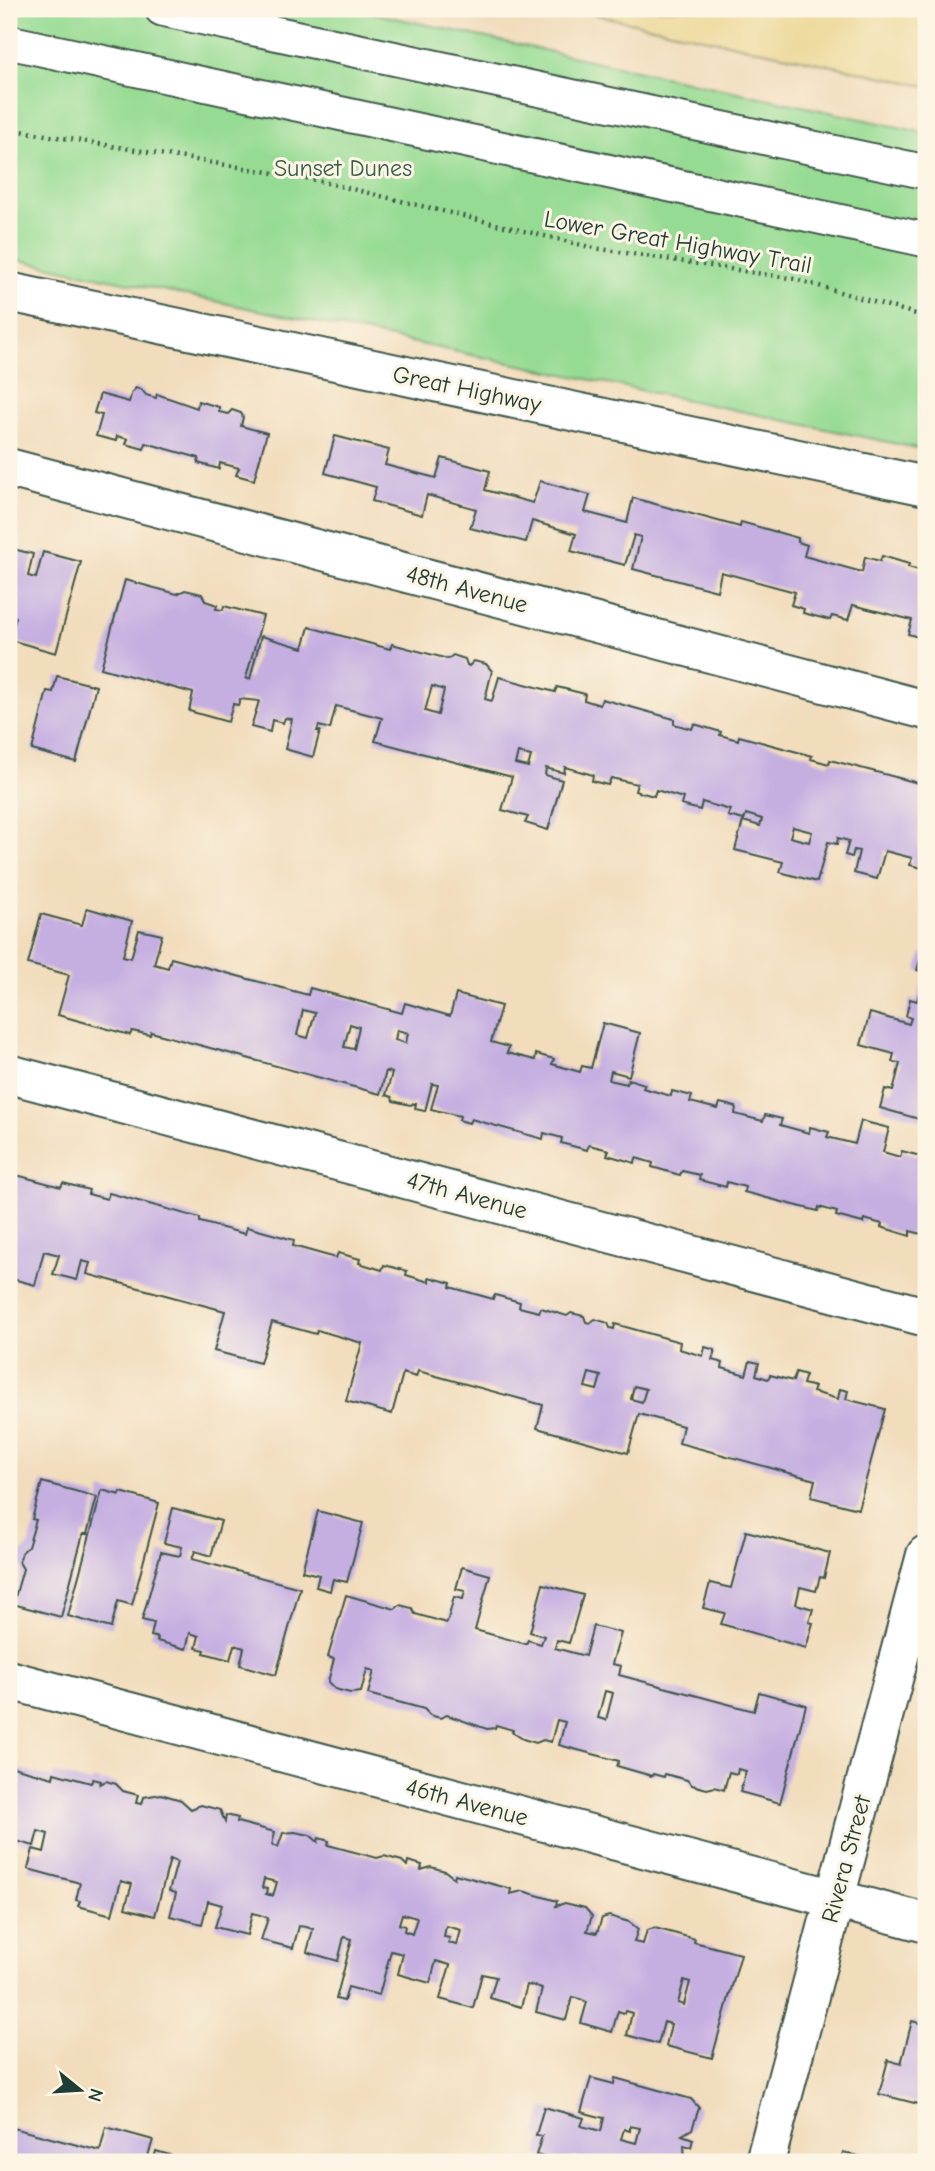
<svg xmlns="http://www.w3.org/2000/svg" width="935" height="2171" font-family="'Comic Neue',sans-serif">
  <style>
    .green { fill: #96db93; stroke: #5a8c64; stroke-width: 2 }
    .sand { fill: #eeda9e; stroke: #868c69; stroke-width: 2 }
    .building { fill: #c5afe1; fill-rule: evenodd }
    .lines { fill: none; stroke-linecap: round; stroke-linejoin: round }
    .pedestrian-casing { stroke: #3e5548; stroke-width: 37 }
    .minor-casing { stroke: #3e5548; stroke-width: 42 }
    .tertiary-casing { stroke: #3e5548; stroke-width: 42 }
    .path { stroke: #3e5548; stroke-width: 4.5; stroke-dasharray: 2 5; stroke-linecap: butt }
    .pedestrian { stroke: #fff; stroke-width: 33 }
    .minor { stroke: #fff; stroke-width: 38 }
    .tertiary { stroke: #fff; stroke-width: 38 }
    .labels { text-anchor: middle; dominant-baseline: central; stroke-width: 6; stroke-linejoin: round; paint-order: stroke }
    .park-label { font-size: 24px; fill: #375d47; stroke: #fcf5e5 }
    .street-label { font-size: 24px; fill: #1f3d34; stroke: #fcf5e5 }
  </style>
  <rect width="100%" height="100%" fill="#fcf5e5"/>
  <filter id="ink" filterUnits="userSpaceOnUse"><feTurbulence type="fractalNoise" baseFrequency=".0143" numOctaves="2"/><feDisplacementMap in="SourceGraphic" scale="14" xChannelSelector="R" yChannelSelector="G"/><feConvolveMatrix kernelMatrix="1 2 1 2 8 2 1 2 1" color-interpolation-filters="sRGB"/></filter>
  <filter id="wash" filterUnits="userSpaceOnUse"><feTurbulence type="fractalNoise" baseFrequency=".00686" numOctaves="4" result="noise"/><feDisplacementMap in="SourceGraphic" scale="28" xChannelSelector="R" yChannelSelector="G"/><feGaussianBlur stdDeviation="1.57" result="paint"/><feColorMatrix in="noise" values="0 0 0 0 0 0 0 0 0 0 0 0 0 0 0 0 0 1.4 0 .05"/><feComposite in="paint" operator="in"/></filter>
  <g filter="url(#wash)">
    <rect width="100%" height="100%" fill="#f1dcbb"/>
    <path class="green" d="M9,9H354L926,133V450L9,258Z"/>
    <path class="sand" d="M569,9H926V86Z"/>
    <g id="blocks">
      <g class="building">
        <path d="M136,388L142,390L146,395L156,398L157,394L197,408L198,401L219,407V412L228,414L232,410L241,413L243,417L241,426L267,433L254,480L236,475L239,468L220,463L219,469L198,463L199,458L146,443L144,449L126,444L128,439L117,436L116,441L96,436L102,415L94,413L100,394L129,402L132,392Z"/>
        <path d="M335,436L389,450L385,465L436,478L442,458L490,471L485,490L533,503L540,481L590,495L585,512L627,523L633,498L740,527L741,522L798,538V542L807,545L804,556L862,572L865,557L880,561L882,556L909,564L908,567L926,572L922,586L926,587V644L921,642L922,638L908,634L912,620L853,605L848,620L832,616L830,620L803,613L804,609L791,605L795,592L721,572L717,591L633,569L641,537L634,535L625,565L571,551L576,534L532,521L526,542L470,528L476,509L427,495L422,515L372,501L376,487L325,473Z"/>
        <path d="M9,548L33,554L28,576L36,578L43,552L81,562L56,653L10,640L16,617L9,615Z"/>
        <path d="M125,580L177,594L185,590L202,594L205,601L217,605L216,609L223,610L224,606L263,616L246,678L250,679L261,636L303,648L309,627L390,649L392,644L448,659L453,655L465,659L467,665L469,666L474,661L486,664L492,671L485,699L492,701L499,677L555,692L557,687L585,694L584,700L600,705L602,699L674,719V724L692,729L694,724L721,732L720,735L738,740L739,736L812,756L811,759L829,764L830,760L926,785V869L910,865L912,858L885,851L877,879L854,873L859,851L854,850L852,857L845,855L849,841L838,838L837,844L828,842L817,882L780,872L783,862L735,850L743,821L760,826L762,819L746,814L744,820L728,816L730,810L702,802L700,810L681,805L683,798L656,790L654,796L635,791L637,784L611,778L608,785L592,781L593,775L565,767L564,773L546,768L545,775L562,780L548,830L525,823L528,817L502,810L512,777L375,741L382,718L336,706L330,729L319,726L317,731H320L313,757L285,749L292,719L285,718L283,723L272,720L270,732L251,727L259,701L240,699L238,705L233,704L228,722L189,711L193,693L101,668ZM432,686L444,690L438,715L425,711ZM518,753L531,756L528,767L515,764ZM793,827L812,832L809,842L790,837Z"/>
        <path d="M57,676L96,686L76,762L32,750L47,691L53,692Z"/>
        <path d="M87,908L132,921L123,956L131,958L139,930L162,935L154,964L168,968L171,958L308,995L310,988L402,1013L405,1003L450,1016L456,994L501,1006L491,1042L509,1047L507,1053L535,1060L536,1054L554,1059L552,1064L580,1072L582,1066L591,1068L603,1023L640,1033L629,1076L611,1071L609,1080L627,1084L628,1079L645,1084L643,1088L671,1096L672,1091L692,1096L690,1102L718,1109L720,1103L736,1107L735,1114L763,1121L765,1115L782,1119L780,1125L809,1133L810,1127L829,1132L827,1137L855,1144L861,1121L889,1128L883,1152L900,1157L902,1151L920,1156L919,1162L926,1164V1235L910,1231V1236L881,1227L882,1224L864,1219L863,1223L836,1216L837,1212L819,1207L818,1211L790,1204L744,1192L745,1187L727,1182L726,1187L699,1180L700,1175L682,1171L680,1175L652,1167L653,1163L636,1158L635,1163L607,1155L609,1150L589,1145L587,1150L561,1143L562,1138L544,1133L543,1139L471,1119L469,1123L459,1120L460,1116L431,1109L438,1085L432,1084L425,1111L415,1109L416,1103L410,1105L393,1101L392,1097L386,1095L392,1073L386,1071L380,1094L151,1032L150,1035L132,1031L130,1035L58,1015L69,975L28,964L41,914L82,925ZM303,1010L315,1013L308,1038L297,1035ZM350,1024L359,1027L354,1049L344,1047ZM397,1030L408,1033L406,1043L395,1040Z"/>
        <path d="M9,949L16,951L10,973H9Z"/>
        <path d="M922,953L926,954V1121L880,1108L885,1089L893,1091L900,1063L892,1062L894,1054L861,1045L870,1013L909,1024L911,1018L906,1016L910,999L917,1001L925,972L917,970Z"/>
        <path d="M9,1173L61,1187L63,1183L89,1190L88,1194L107,1199L109,1193L200,1218V1222L245,1234L247,1227L294,1240L293,1246L336,1258L338,1253L360,1259L359,1263L382,1270L384,1265L407,1271L406,1275L429,1282V1277L451,1283L450,1287L493,1299L495,1295L520,1302L519,1307L539,1312L541,1308L567,1316L571,1313L584,1316L586,1322L590,1323L595,1319L608,1323L610,1328L614,1329L615,1324L680,1342L679,1349L703,1356L705,1347L715,1350L712,1360L723,1363L722,1368L746,1375L750,1361L759,1363L756,1375L768,1379L770,1375L793,1381L796,1372L806,1375L803,1384L815,1387L813,1392L838,1399L840,1389L848,1391L846,1399L885,1409L858,1509L811,1497L815,1480L679,1443L683,1426L639,1414L628,1453L537,1428L543,1405L418,1371L416,1377L403,1373L392,1414L346,1401L362,1343L317,1330L316,1334L272,1322L260,1363L214,1351L225,1311L87,1274L90,1263L82,1261L77,1280L53,1274L59,1255L44,1251L35,1285L9,1278ZM589,1373L601,1376L597,1390L585,1387ZM634,1386L646,1389L642,1402L631,1399Z"/>
        <path d="M42,1482L97,1497L87,1534H83L61,1617L13,1604L23,1569L19,1562L22,1552L28,1547L36,1520L32,1519Z"/>
        <path d="M102,1490L120,1495L121,1492L159,1503L132,1605L118,1601L111,1628L68,1616Z"/>
        <path d="M173,1508L221,1521L211,1556L195,1551L192,1559L300,1588L276,1675L240,1665L244,1648L234,1645L230,1660L204,1653L205,1650L196,1648L199,1636L190,1633L186,1649L157,1641L158,1638L151,1636L154,1623L142,1620L161,1552L180,1556L182,1547L164,1543Z"/>
        <path d="M318,1511L363,1523L347,1582L333,1579L330,1591L316,1587L319,1575L302,1571Z"/>
        <path d="M746,1531L830,1553L824,1578L820,1577L816,1591L800,1587L796,1604L813,1609L809,1622L813,1623L806,1648L721,1624L725,1613L703,1608L710,1583L731,1588Z"/>
        <path d="M462,1567L490,1575L475,1630L526,1644L528,1640L541,1644L544,1636L530,1632L543,1584L583,1595L569,1643L557,1640L555,1648L585,1656L593,1626L621,1633L612,1664L621,1666L619,1675L754,1711L759,1692L806,1705L780,1803L740,1792L746,1771L738,1769L737,1774L729,1772L724,1790L715,1787L707,1789L692,1785L687,1780L665,1774L664,1777L653,1774L652,1776L617,1766L619,1761L559,1745L565,1722L557,1720L551,1742L543,1740L536,1743L523,1739L512,1732L513,1730L496,1725L495,1728L487,1729L447,1715L440,1718L430,1715L424,1709L368,1694L374,1671L367,1669L361,1692L350,1693L335,1689L328,1682L334,1659L328,1657L346,1595L395,1609L400,1605L412,1608L415,1614L447,1623L454,1597L463,1599L465,1591L456,1589ZM605,1691L613,1693L606,1720L598,1718Z"/>
        <path d="M9,1766L53,1778L54,1773L91,1783L93,1779L101,1781L100,1784L106,1781L116,1784L123,1791L138,1795L136,1803L142,1804L144,1797L161,1794L181,1800L191,1809L201,1805L220,1810L225,1822L226,1815L238,1818L237,1822L275,1832L272,1845L278,1847L283,1833L295,1832L310,1835L318,1842L319,1838L329,1841L328,1845L377,1858L384,1856L402,1861L407,1866L408,1861L422,1865L421,1870L431,1867L445,1871L454,1878L455,1874L511,1889L510,1894L523,1891L557,1901L556,1906L565,1903L585,1908L592,1916L587,1931L597,1933L602,1918L609,1916L629,1922L638,1929L634,1942L643,1944L647,1930L655,1928L695,1939L694,1942L741,1954L712,2058L666,2046L671,2024L664,2022L658,2044L627,2035L632,2013L625,2011L624,2013L618,2011L612,2032L581,2023L587,2002L580,1999L572,1997L566,2020L536,2012L542,1989L534,1986L527,1985L521,2007L490,1998L496,1977L482,1974L473,2008L440,1999L450,1965L436,1961L430,1983L398,1974L403,1954L391,1951L379,1995L348,1987L344,2001L336,1999L352,1939L344,1937L338,1961L307,1952L313,1929L306,1927L299,1926L293,1948L261,1940L268,1918L260,1915L252,1913L247,1935L215,1927L222,1905L208,1901L202,1924L170,1916L176,1893L169,1891L177,1862L170,1859L155,1916L125,1908L132,1884L121,1881L112,1915L78,1906L80,1901L76,1900L80,1883L28,1869L33,1849L44,1852L48,1834L38,1831L34,1846L9,1839ZM264,1879L277,1882L273,1896L266,1894L267,1889L262,1888ZM402,1914L417,1918L412,1934L404,1931L405,1926L399,1924ZM446,1926L461,1930L457,1945L448,1943L450,1938L444,1937ZM684,1980L690,1982L684,2005L678,2003Z"/>
        <path d="M912,2021L926,2025V2106L879,2094L888,2060L901,2064Z"/>
        <path d="M591,2078L614,2084L615,2078L691,2099L699,2108L692,2129L682,2135L693,2139L691,2147L684,2145L685,2162H593L573,2157L572,2162H563L536,2155L542,2136L536,2135L544,2107L584,2118L581,2126L601,2131L604,2118L581,2112ZM630,2126L640,2128L636,2143L621,2139L624,2129L630,2131Z"/>
        <path d="M9,2127L100,2151L106,2127L153,2140L146,2162H9Z"/>
        <path d="M156,2151L187,2160V2162H153Z"/>
        <path d="M843,2152L878,2161V2162H840Z"/>
      </g>
    </g>
  </g>
  <g filter="url(#ink)">
    <use href="#blocks" fill-opacity="0" stroke="#3e5548" stroke-width="2"/>
    <g class="lines">
      <defs>
        <g id="pedestrian">
          <path d="M162,9L926,172"/>
          <path d="M9,42L926,240"/>
        </g>
        <g id="minor">
          <path d="M9,468L926,710"/>
          <path d="M9,1074L926,1317"/>
          <path d="M9,1680L926,1923"/>
          <path d="M765,2162L926,1555"/>
        </g>
        <path id="tertiary" d="M9,292L926,486"/>
      </defs>
      <use href="#pedestrian" class="pedestrian-casing"/>
      <use href="#minor" class="minor-casing"/>
      <use href="#tertiary" class="tertiary-casing"/>
      <path class="path" d="M9,129L311,179L594,248L795,279L926,317"/>
      <use href="#pedestrian" class="pedestrian"/>
      <use href="#minor" class="minor"/>
      <use href="#tertiary" class="tertiary"/>
    </g>
  </g>
  <g class="labels">
    <g class="park-label">
      <text x="343" y="168">Sunset Dunes</text>
    </g>
    <g class="street-label">
      <text transform="translate(678 242) rotate(10)">Lower Great Highway Trail</text>
      <text transform="translate(467 389) rotate(12)">Great Highway</text>
      <text transform="translate(467 589) rotate(15)">48th Avenue</text>
      <text transform="translate(467 1195) rotate(15)">47th Avenue</text>
      <text transform="translate(467 1802) rotate(15)">46th Avenue</text>
      <text transform="translate(846 1859) rotate(-75)">Rivera Street</text>
    </g>
  </g>
  <rect width="935" height="2171" fill="none" stroke="#fcf5e5" stroke-width="35"/>
  <g transform="translate(80 2090) rotate(108)" stroke="#fcf5e5" stroke-width="5" paint-order="stroke">
  <path d="M0-5L12 26L0 18L-12 26Z" fill="#1f3d34"/>
  <text y="-10" font-size="19" font-weight="bold" text-anchor="middle" fill="#1f3d34">N</text>
  </g>
</svg>
